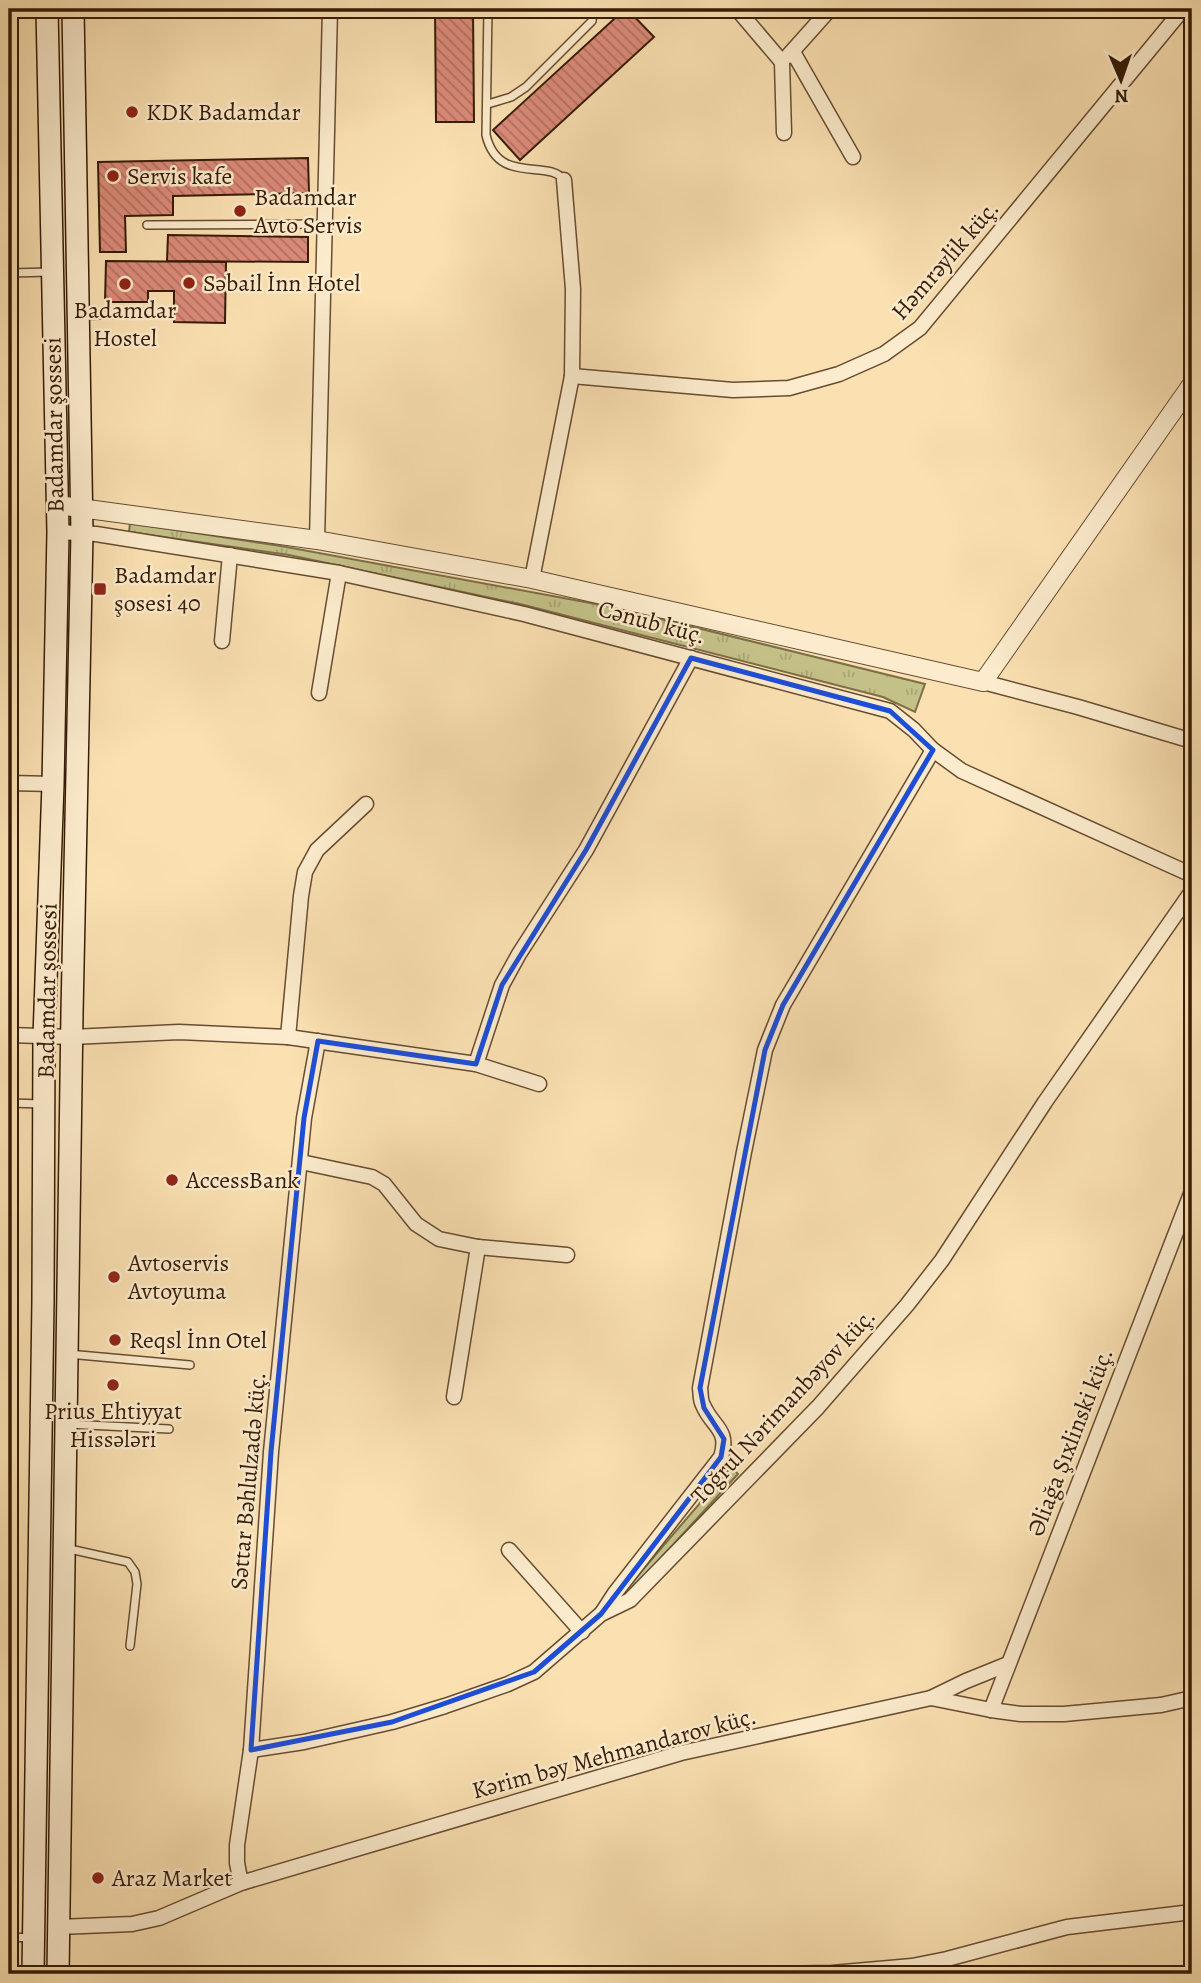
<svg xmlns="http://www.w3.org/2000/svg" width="1201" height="1983" font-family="Alegreya,serif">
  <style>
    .grass { fill: url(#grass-tufts); stroke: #7d6e48; stroke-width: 2 }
    .building { fill: url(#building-back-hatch); stroke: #361b07; stroke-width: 2 }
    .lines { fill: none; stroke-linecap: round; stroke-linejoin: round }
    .service-casing { stroke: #674c32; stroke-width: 10 }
    .minor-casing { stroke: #674c32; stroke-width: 17 }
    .tertiary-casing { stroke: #674c32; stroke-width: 20 }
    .secondary-casing { stroke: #361b07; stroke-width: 24 }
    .service { stroke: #fceccd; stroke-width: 7 }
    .minor { stroke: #fceccd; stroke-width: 14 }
    .tertiary { stroke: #fceccd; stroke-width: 18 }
    .secondary { stroke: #fceccd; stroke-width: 21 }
    .marked { fill: none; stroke: #1d4ed8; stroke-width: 5; stroke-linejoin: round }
    .poi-dot { fill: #8f2418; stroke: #fceccd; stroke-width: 2.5 }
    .labels { text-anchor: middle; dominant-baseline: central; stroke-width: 5; stroke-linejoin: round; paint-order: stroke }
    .poi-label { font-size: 24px; fill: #361b07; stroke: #fceccd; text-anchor: start }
    .street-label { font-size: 24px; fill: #361b07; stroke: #fceccd }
  </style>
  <defs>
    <pattern id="grass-tufts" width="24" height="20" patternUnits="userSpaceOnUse" patternTransform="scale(1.75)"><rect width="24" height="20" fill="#c4c188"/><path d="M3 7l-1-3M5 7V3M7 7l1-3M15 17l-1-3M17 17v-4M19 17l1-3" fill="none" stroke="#a9a574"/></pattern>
    <pattern id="building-back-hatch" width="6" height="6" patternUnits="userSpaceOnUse" patternTransform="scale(1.75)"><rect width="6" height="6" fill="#dc8b7a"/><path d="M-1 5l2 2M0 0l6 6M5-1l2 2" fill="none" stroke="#b37162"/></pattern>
  </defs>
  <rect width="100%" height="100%" fill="#fbe1b2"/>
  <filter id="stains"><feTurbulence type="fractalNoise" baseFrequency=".00286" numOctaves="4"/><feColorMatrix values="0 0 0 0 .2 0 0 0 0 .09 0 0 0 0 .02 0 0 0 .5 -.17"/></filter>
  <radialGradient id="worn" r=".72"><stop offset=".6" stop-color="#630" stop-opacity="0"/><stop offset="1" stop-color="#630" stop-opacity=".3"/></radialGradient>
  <g class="grass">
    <path d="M130,523L281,546L612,607L925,684L915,712L883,697L524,605L289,555L129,532Z"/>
    <path d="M731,1467L738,1474L624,1598L621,1595Z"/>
  </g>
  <g class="building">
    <path d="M435,9H473L474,122H436Z"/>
    <path d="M625,9H627L654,37L520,160L493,130Z"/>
    <path d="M308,158L309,193L173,196V215L125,216L126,252H100L98,162Z"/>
    <path d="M168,235L308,237V262L167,261Z"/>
    <path d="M106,261L226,262L225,323L174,322V291H148V302H105Z"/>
    <rect x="9" y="1270" width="1" height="128"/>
  </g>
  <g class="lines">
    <defs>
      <g id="service">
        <path d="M488,9L486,135C498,186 548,158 564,180"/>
        <path d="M488,104L511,97L526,87L592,21L593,12L591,9"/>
        <path d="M147,225L324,224"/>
        <path d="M9,273L51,272"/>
        <path d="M79,316L159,312"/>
        <path d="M9,1103L43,1104"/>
        <path d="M68,1354L190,1365"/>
        <path d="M67,1424L169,1429"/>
        <path d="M65,1548L128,1562L135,1572L137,1584L130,1646"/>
        <path d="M9,1937L32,1938"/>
      </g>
      <g id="minor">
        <path d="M737,9L782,62L784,133"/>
        <path d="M793,52L853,157"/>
        <path d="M788,56L830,9"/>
        <path d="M572,376L733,390L789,388L839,374L884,354L920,328L1183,9"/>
        <path d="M58,532L96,534L339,573L524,614L890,711L914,730L933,750L962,771L1192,875"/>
        <path d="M317,540L330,9"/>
        <path d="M532,579L572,376L573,289L564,180"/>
        <path d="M222,641L230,555"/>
        <path d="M983,682L1078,707L1192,741"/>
        <path d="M319,693L339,573"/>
        <path d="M9,783L53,784"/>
        <path d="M9,1035L72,1037L179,1032L288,1037L476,1064L539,1084"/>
        <path d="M288,1037L301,896L305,872L317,850L366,804"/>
        <path d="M476,1064L502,985L519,954L586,850L691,658"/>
        <path d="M301,1162L372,1177L384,1184L416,1224L439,1239L478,1247L567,1255"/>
        <path d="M454,1397L478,1247"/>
        <path d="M509,1550L582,1632"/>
        <path d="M602,1613L615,1593L721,1457C730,1429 712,1427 703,1405C700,1400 701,1394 700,1388L744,1152L765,1050L783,1005L933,750"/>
        <path d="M931,1698L966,1681L1008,1664"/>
        <path d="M991,1710L1192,1191"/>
        <path d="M251,1750L304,1742L392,1722L445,1706L508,1684L534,1672L601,1614L630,1600L818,1407L907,1305L942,1260L1045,1102L1192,891"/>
        <path d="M241,1883L237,1863V1845L251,1750L271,1452L304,1118L318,1041"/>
        <path d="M59,1927L132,1924L159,1918L241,1883L681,1753L931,1698L991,1710L1021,1714H1064L1161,1705L1192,1698"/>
        <path d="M771,1974L832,1973L912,1966L947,1959L1067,1927L1192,1912"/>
      </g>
      <path id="tertiary" d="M58,505L317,540L532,579L983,682L1192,384"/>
      <g id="secondary">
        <path d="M33,1974L43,1301L44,1037L53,784L58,532L47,9"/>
        <path d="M58,1974L72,1013L82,533L73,9"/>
      </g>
    </defs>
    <use href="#service" class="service-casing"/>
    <use href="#minor" class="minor-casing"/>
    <use href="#tertiary" class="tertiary-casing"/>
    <use href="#secondary" class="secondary-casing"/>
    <use href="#service" class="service"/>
    <use href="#minor" class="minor"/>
    <use href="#tertiary" class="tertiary"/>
    <use href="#secondary" class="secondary"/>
  </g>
  <path class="marked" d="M691,658L890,711L933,750L783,1005L765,1050L700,1388L704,1408L724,1439L721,1457L601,1614L534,1672L392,1722L251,1750L271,1452L304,1118L318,1041L476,1064L502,985L586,850Z"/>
  <g class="poi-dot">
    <circle cx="132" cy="112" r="7"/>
    <circle cx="113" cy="176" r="7"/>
    <circle cx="240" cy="211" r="7"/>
    <circle cx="189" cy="283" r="7"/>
    <circle cx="125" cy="284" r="7"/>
    <rect x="93" y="582" width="14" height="14" rx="3.5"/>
    <circle cx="172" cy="1180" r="7"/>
    <circle cx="114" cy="1277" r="7"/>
    <circle cx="115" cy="1340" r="7"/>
    <circle cx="113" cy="1385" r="7"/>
    <circle cx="98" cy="1878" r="7"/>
  </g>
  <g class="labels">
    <g class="poi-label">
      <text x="146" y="112">KDK Badamdar</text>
      <text x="127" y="176">Servis kafe</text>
      <text x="254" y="197">Badamdar<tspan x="254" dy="28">Avto Servis</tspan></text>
      <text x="203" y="283">Səbail İnn Hotel</text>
      <text x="125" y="310" text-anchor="middle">Badamdar<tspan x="125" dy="28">Hostel</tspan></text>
      <text x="114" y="575">Badamdar<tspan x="114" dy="28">şosesi 40</tspan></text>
      <text x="186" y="1180">AccessBank</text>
      <text x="128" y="1263">Avtoservis<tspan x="128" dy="28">Avtoyuma</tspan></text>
      <text x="129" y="1340">Reqsl İnn Otel</text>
      <text x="113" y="1411" text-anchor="middle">Prius Ehtiyyat<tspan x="113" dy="28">Hissәlәri</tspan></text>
      <text x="112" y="1878">Araz Market</text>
    </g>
    <g class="street-label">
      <text transform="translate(945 260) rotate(-49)">Həmrəylik küç.</text>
      <text transform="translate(54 425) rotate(-91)">Badamdar şossesi</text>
      <text transform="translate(652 622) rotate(15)">Cənub küç.</text>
      <text transform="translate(47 991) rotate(-89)">Badamdar şossesi</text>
      <text transform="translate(783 1406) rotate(-47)">Toğrul Nərimanbəyov küç.</text>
      <text transform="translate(1070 1442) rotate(-69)">Əliağa Şıxlinski küç.</text>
      <text transform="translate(248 1481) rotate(-85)">Səttar Bəhlulzadə küç.</text>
      <text transform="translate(614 1753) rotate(-15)">Kərim bəy Mehmandarov küç.</text>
    </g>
  </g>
  <rect width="1201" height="1983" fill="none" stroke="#fbe1b2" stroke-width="35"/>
  <rect x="10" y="10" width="1180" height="1962" fill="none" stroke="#361b07" stroke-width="3.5"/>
  <rect x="18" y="18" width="1166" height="1948" fill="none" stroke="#361b07" stroke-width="2"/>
  <g transform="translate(1121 80) rotate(178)" stroke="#fceccd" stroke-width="5" paint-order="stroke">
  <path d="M0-5L12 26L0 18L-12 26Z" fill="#361b07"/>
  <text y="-10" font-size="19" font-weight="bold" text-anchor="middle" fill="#361b07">N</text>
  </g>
  <rect width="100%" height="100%" filter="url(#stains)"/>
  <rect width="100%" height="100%" fill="url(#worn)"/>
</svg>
